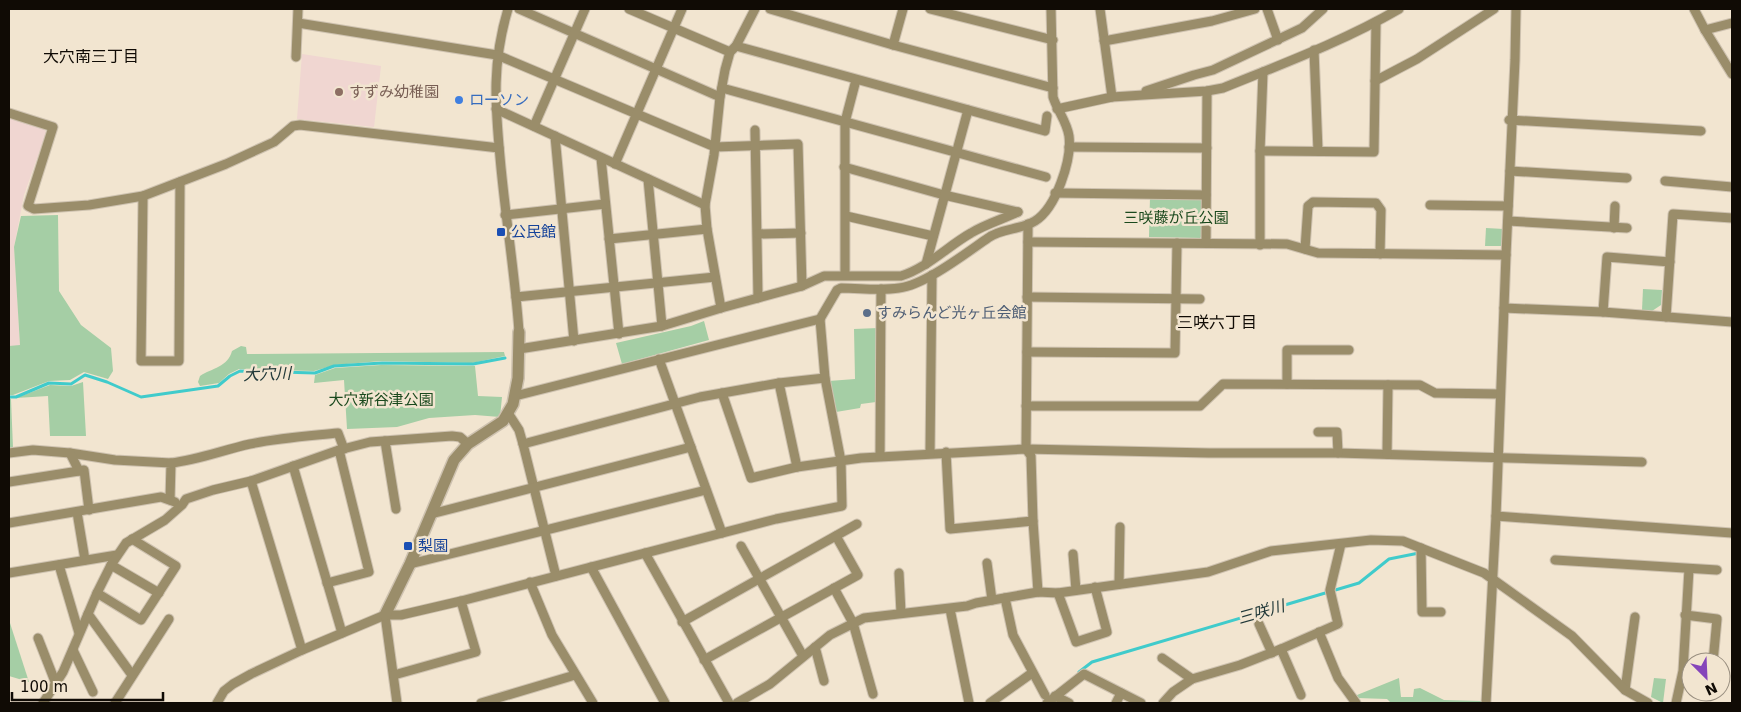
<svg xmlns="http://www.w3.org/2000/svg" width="1741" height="712" font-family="'DejaVu Sans','Noto Sans JP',sans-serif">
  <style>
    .education { fill: #f0d6d1 }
    .green { fill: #a5cea5 }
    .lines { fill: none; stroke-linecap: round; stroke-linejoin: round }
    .stream { stroke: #40cbcb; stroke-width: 3 }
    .minor-casing { stroke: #cec2b0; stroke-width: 11 }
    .tertiary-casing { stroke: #cec2b0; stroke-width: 14 }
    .minor { stroke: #9a8d6a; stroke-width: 9 }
    .tertiary { stroke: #9a8d6a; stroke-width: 11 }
    .education-dot { fill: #8d6e63; stroke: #f2e5d0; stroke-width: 2 }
    .shop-dot { fill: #3f7fe0; stroke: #f2e5d0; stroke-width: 2 }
    .transit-dot { fill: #1a4fb4; stroke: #f2e5d0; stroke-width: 2 }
    .service-dot { fill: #5c6f8a; stroke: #f2e5d0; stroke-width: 2 }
    .labels { text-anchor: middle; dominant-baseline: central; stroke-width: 5; stroke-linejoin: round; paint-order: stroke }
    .education-label { font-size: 15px; fill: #785e54; stroke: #f2e5d0; text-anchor: start }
    .shop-label { font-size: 15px; fill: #366cbe; stroke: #f2e5d0; text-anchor: start }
    .park-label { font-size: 15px; fill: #1a491d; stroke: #f2e5d0 }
    .transit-label { font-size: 15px; fill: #164399; stroke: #f2e5d0; text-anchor: start }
    .service-label { font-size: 15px; fill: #4e5e75; stroke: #f2e5d0; text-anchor: start }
    .neighbourhood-label { font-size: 16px; fill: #100b05; stroke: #f2e5d0 }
    .water-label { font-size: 16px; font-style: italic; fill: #223939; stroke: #f2e5d0 }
  </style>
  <rect width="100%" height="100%" fill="#f2e5d0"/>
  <g class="education">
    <path d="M302,54L381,66L374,127L297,119Z"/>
    <path d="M9,117L44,128L46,133L24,195L14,247L20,346H9Z"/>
  </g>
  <g class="green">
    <path d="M1150,197L1201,198L1204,201V235L1200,238L1149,237Z"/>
    <path d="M58,215L59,291L81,325L111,348L113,371L108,379L84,372L70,380L49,381L13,395H9V346L20,345L14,247L21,216Z"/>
    <path d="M1486,228L1504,229L1503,246H1485Z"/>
    <path d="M1643,289L1662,290L1661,305L1652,311L1642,310Z"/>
    <path d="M704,321L709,340L622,364L616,343L691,326Z"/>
    <path d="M878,328L876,402L861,404L860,408L836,412L829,381L855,379L854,329Z"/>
    <path d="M241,346L246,347L247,354L504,352L505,356L472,363L381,361L335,365L314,371L239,369L229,374L219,383L200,386L198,382L200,376C212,368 228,367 232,351Z"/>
    <path d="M381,365L475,366L478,396L502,397L500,417L475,415L429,418L397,427L347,429L344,380L314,383L315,375L335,368Z"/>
    <path d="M83,382L86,436H50L48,396L16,398L50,385L71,386Z"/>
    <path d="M9,398L11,399L13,448H9Z"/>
    <path d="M9,620L29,682L9,676Z"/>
    <path d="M1399,678L1401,697H1413L1414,689L1420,688L1444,700L1482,701V703H1391L1387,699L1357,698V695Z"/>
    <path d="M1654,678L1666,679L1663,703L1651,697Z"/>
  </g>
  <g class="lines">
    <g class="stream">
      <path d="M9,397H16L49,383L71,384L85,375L107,382L141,397L218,386L230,376L240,371L315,373L334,366L382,363L473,364L505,358"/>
      <path d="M1079,672L1092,662L1359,583L1389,559L1419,553"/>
    </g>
    <defs>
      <g id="minor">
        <path d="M508,9C492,62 495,103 500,157C505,215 515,273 519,332"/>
        <path d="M519,9L720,97"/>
        <path d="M629,9L730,52"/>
        <path d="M770,9L893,45L1053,88"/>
        <path d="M930,9L1053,40"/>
        <path d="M1100,9L1112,97"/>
        <path d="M1267,9L1278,40"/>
        <path d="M1694,9L1705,30L1732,74"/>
        <path d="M298,23L497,55L715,147L798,144L802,286"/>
        <path d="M1705,30L1732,23"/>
        <path d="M1104,41L1212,21L1255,9"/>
        <path d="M893,45L903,9"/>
        <path d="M736,46L1045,131L1047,116"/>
        <path d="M1314,50L1318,151"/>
        <path d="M296,57L298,9"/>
        <path d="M1375,81L1417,59L1494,9"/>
        <path d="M722,88L1046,177"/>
        <path d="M1146,91L1194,75L1213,70L1302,28L1323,9"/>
        <path d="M496,109L705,205"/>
        <path d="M1057,109L1112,97L1207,91L1223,88C1282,64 1344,41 1399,9"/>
        <path d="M9,113L53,127L28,206L34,209L89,205L143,196L226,164L274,142L293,126L300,125L499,148"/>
        <path d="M1509,120L1701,131"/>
        <path d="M534,126L585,9"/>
        <path d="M755,130L758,298"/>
        <path d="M555,136L574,341"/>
        <path d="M1069,147L1207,148"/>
        <path d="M1260,151L1374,152L1376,22"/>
        <path d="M601,158L619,334"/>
        <path d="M615,164L682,9"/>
        <path d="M844,167L944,195L1018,212"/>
        <path d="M1510,171L1627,178"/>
        <path d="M648,179L662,326"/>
        <path d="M1665,181L1732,187"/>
        <path d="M1055,193L1206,195"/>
        <path d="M143,196L141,361H179L180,182"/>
        <path d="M1430,205L1508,206"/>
        <path d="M505,215L605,204"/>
        <path d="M846,216L933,236"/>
        <path d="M1508,221L1627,228"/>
        <path d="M1028,224L1026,449L1031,456L1033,521L1038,592"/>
        <path d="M1614,228L1615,206"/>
        <path d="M758,234L801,233"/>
        <path d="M609,239L707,229"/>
        <path d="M1028,242L1287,244L1318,253L1506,255"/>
        <path d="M1206,243L1207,91"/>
        <path d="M1260,245V151L1263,72"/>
        <path d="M1305,249L1308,206L1313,202L1376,203L1381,210L1380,254"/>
        <path d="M926,264L968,110"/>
        <path d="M845,275V122L856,80"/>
        <path d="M516,297L715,277"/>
        <path d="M1027,297L1200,299"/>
        <path d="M721,308L707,229L705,205L714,155L720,97L725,70L730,52L736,46L755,9"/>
        <path d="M1504,308L1603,312L1732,322"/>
        <path d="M1603,312L1607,257L1670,262"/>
        <path d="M1666,317L1673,214L1732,218"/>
        <path d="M519,349L662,326L721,308L802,286L824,276H901C927,268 948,246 971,233C986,224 1003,219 1018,212"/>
        <path d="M1027,352L1175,353L1177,243"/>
        <path d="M659,359L722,533"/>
        <path d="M779,383L797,467"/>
        <path d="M1287,384V350H1349"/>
        <path d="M722,393L751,478L797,467L861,458L1026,449L1209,453H1338L1642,462"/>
        <path d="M515,396L820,319L837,290L841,288C860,288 880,291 899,288C925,285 966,253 988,238C1001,228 1021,230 1035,221C1056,208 1072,160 1069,136C1067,122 1057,110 1053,97L1051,9"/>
        <path d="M1026,406H1200L1223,384L1420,385L1435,393L1500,394"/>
        <path d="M508,413L519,430L523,444L700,397L779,383L825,378"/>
        <path d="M1318,432H1337L1338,453"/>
        <path d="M385,441L396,509"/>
        <path d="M523,444L556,576"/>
        <path d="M946,452L950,529L1033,521"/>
        <path d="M9,453L33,450L70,453L115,460L171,463L170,500"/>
        <path d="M70,453L79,471L84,470L89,510"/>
        <path d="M930,453L932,275"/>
        <path d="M1387,454L1388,385"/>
        <path d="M880,456L881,289"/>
        <path d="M171,463C198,460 223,450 250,444C279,438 309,436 338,433L344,449"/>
        <path d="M293,466L342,633"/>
        <path d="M251,481L302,650"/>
        <path d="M9,482L79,471"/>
        <path d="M77,512L85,560"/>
        <path d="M431,514L691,447"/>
        <path d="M1496,516L1732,533"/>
        <path d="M9,523L161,497L175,502"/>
        <path d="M741,546L803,656"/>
        <path d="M1421,548L1422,612H1441"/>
        <path d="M645,553L729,703"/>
        <path d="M1073,554L1076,590"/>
        <path d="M1555,560L1717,570"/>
        <path d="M987,563L992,600"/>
        <path d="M410,564L706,490"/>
        <path d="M59,565L79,633"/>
        <path d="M111,565L159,593"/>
        <path d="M591,567L665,703"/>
        <path d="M9,573L117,555"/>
        <path d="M899,573L901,613"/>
        <path d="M530,582L552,635L593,703"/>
        <path d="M327,583L369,572L339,450"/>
        <path d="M1119,584L1120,527"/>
        <path d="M834,588L853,623L873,694"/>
        <path d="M97,593L141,620L176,566L132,539"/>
        <path d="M1058,593L1076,642L1107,632L1095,587"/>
        <path d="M1005,598L1013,635L1045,695"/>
        <path d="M950,609L969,703"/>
        <path d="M88,614L132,675"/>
        <path d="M385,615L397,703"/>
        <path d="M1685,615L1717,619L1713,662"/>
        <path d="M682,622L857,524"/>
        <path d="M1259,624L1272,653"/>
        <path d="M1319,632L1338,678L1356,703"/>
        <path d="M38,638L56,684"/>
        <path d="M815,647L824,681"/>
        <path d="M1281,649L1301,695"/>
        <path d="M73,650L93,692"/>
        <path d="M1162,658L1192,679"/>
        <path d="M704,660L858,575L836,536"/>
        <path d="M394,675L476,652L461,601"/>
        <path d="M1625,690L1635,617"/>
        <path d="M1055,696L1069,703"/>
        <path d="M43,703L63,672L97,593L111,565L126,543L165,520L182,505L186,499L213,490L251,481L339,450L370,442L452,436L460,437L468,444"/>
        <path d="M115,703L169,619"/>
        <path d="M217,703L224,691L233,684L251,674L302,650L385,615H401L461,601L776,519L842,506L841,461L825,378L820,319"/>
        <path d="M481,703L575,675"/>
        <path d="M737,703L770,684L830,635L864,618L967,606L976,603L1038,592L1058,593L1208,572L1271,551L1371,540L1403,541L1484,573L1572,636L1625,690L1648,703"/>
        <path d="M990,703L1032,673"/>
        <path d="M1047,703L1084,674L1141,703"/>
        <path d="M1116,703L1121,693"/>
        <path d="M1163,703L1173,692L1192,679L1240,665L1281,649L1338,624L1330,590L1341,544"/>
        <path d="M1486,703L1496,516L1506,255L1515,60L1516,9"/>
        <path d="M1676,703L1683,671L1689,569"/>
      </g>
      <path id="tertiary" d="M385,615L410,564L454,460L468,444L503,421L513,404L518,378L519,332"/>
    </defs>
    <use href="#minor" class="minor-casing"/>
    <use href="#tertiary" class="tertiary-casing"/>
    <use href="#minor" class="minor"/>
    <use href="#tertiary" class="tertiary"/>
  </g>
  <circle class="education-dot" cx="339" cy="92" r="5"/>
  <circle class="shop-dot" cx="459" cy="100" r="5"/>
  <g class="transit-dot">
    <rect x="496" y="227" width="10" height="10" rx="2.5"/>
    <rect x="403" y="541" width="10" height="10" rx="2.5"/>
  </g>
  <circle class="service-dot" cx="867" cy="313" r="5"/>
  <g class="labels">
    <g class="education-label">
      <text x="349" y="92">すずみ幼稚園</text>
    </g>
    <g class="shop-label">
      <text x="469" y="100">ローソン</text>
    </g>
    <g class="park-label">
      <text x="1176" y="218">三咲藤が丘公園</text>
      <text x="381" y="400">大穴新谷津公園</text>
    </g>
    <g class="transit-label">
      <text x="511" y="232">公民館</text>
      <text x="418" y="546">梨園</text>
    </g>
    <g class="service-label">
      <text x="877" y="313">すみらんど光ヶ丘会館</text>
    </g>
    <g class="neighbourhood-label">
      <text x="91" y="56">大穴南三丁目</text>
      <text x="1217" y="322">三咲六丁目</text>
    </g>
    <g class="water-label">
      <text transform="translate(267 374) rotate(-2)">大穴川</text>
      <text transform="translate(1261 612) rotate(-16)">三咲川</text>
    </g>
  </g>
  <rect width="1741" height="712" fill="none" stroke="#100b05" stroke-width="20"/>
  <g transform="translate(1706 677) rotate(156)"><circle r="24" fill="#f2e5d0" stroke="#988e7f"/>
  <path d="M0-4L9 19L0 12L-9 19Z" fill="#8545ba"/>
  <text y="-8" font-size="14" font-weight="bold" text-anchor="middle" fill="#100b05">N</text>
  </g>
  <path d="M12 692v8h151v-8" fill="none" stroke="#100b05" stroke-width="2.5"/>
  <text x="20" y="692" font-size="15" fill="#100b05" stroke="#f2e5d0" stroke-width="4" paint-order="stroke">100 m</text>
</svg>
